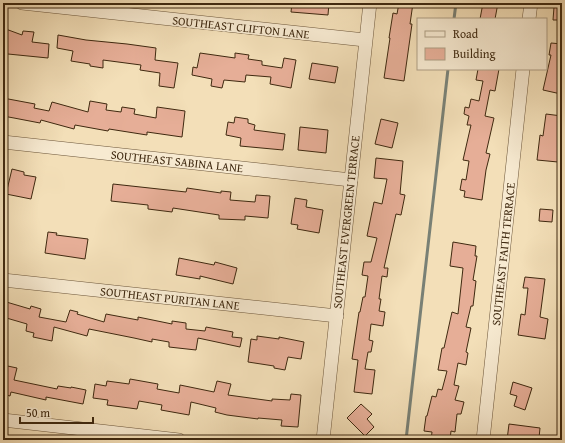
<svg xmlns="http://www.w3.org/2000/svg" width="565" height="443" font-family="'Gentium Book Plus',serif">
  <style>
    .lines { fill: none; stroke-linecap: round; stroke-linejoin: round }
    .stream { stroke: #798075; stroke-width: 3 }
    .building { fill: #e6ae97; stroke: #3f2910 }
    .minor-casing { stroke: #6c563a; stroke-width: 14 }
    .minor { stroke: #f7ead1; stroke-width: 13 }
    .labels { text-anchor: middle; dominant-baseline: central; stroke-width: 3; stroke-linejoin: round; paint-order: stroke }
    .street-label { font-size: 12px; fill: #3f2910; stroke: #f7ead1 }
  </style>
  <rect width="100%" height="100%" fill="#f3dfb8"/>
  <filter id="stains"><feTurbulence type="fractalNoise" baseFrequency=".005" numOctaves="4"/><feColorMatrix values="0 0 0 0 .2 0 0 0 0 .09 0 0 0 0 .02 0 0 0 .5 -.17"/></filter>
  <radialGradient id="worn" r=".72"><stop offset=".6" stop-color="#630" stop-opacity="0"/><stop offset="1" stop-color="#630" stop-opacity=".3"/></radialGradient>
  <g class="lines">
    <g class="stream">
      <path d="M454,19L456,3"/>
      <path d="M406,440L448,69"/>
    </g>
  </g>
  <g class="building">
    <path d="M292,3H329L328,15L291,12Z"/>
    <path d="M399,3H413L410,24H412L404,81L384,78L390,38H389L393,13L397,14Z"/>
    <path d="M483,3H498L495,19H480Z"/>
    <path d="M554,7L562,8V20H553Z"/>
    <path d="M3,28L22,35L23,31L34,32L32,42L49,44L48,58L8,54L3,52Z"/>
    <path d="M58,35L86,40L127,44L156,48L155,60L178,63L174,88L159,86L160,73L140,70L141,65L103,60V68L90,66V64L71,61L73,51L57,48Z"/>
    <path d="M551,43L562,44V90L561,94L543,90L551,55H549Z"/>
    <path d="M200,53L235,58V53L249,55L248,59L262,61V65L282,68L284,58L296,60L291,88L270,84L271,77L246,75L245,82L224,80L222,88L211,86L212,79L192,75L193,67L197,68Z"/>
    <path d="M312,63L338,67L335,83L309,79Z"/>
    <path d="M478,69H499L495,91L490,90L485,116L494,118L486,153L490,154L486,170L482,200L464,197L465,191L460,190L462,179L466,180L469,161L463,160L471,125H467L469,116L464,114L465,107L469,108L471,99L479,101L483,81L476,80Z"/>
    <path d="M3,98L35,104L34,108L49,111L52,102L88,112L90,101L107,104L106,110L121,112L122,107L135,109L134,114L156,118L157,107L185,111L182,137L147,132V135L109,129L108,131L75,125L74,129L41,120L40,123L14,118L3,116Z"/>
    <path d="M546,114L562,116V125L558,162L537,160L540,135L543,136Z"/>
    <path d="M235,117L248,119V123L255,125L254,130L285,134L283,150L240,146L241,138L226,135L228,122L234,123Z"/>
    <path d="M381,119L398,123L392,148L375,144Z"/>
    <path d="M300,127L328,130L326,153L298,150Z"/>
    <path d="M376,158L403,161L400,194L405,195L401,215L396,214L384,268H388L387,277L382,276L379,299H381L379,311L385,312L383,326L371,324L369,340L373,341L371,352H368L365,369L375,370L372,394L354,392L358,360L352,359L359,312H360L363,297H365L368,276L362,275L364,262H371L377,238L367,236L374,202L382,204L387,179L374,178Z"/>
    <path d="M12,169L24,172V175L36,177L31,199L6,194Z"/>
    <path d="M113,184L186,192L187,188L221,193V191L231,192L230,200L255,202L256,195L270,196L268,218L245,216V220L219,219V215L173,208L172,212L148,209V205L111,201Z"/>
    <path d="M295,198L307,200L306,207L323,210L319,233L297,229L298,225L291,224Z"/>
    <path d="M540,209L553,210L552,222L539,221Z"/>
    <path d="M48,232L57,233L56,235L88,239L85,259L45,253Z"/>
    <path d="M453,242L476,246L475,256H477L473,280L476,281L473,306H471L466,327L471,328L466,352L468,353L466,365L458,363L454,385L459,386L455,400L464,402L461,414H457L455,432L451,431L450,440H431L432,432L424,431L426,416H427L432,396L436,397L438,389L442,390L447,371L438,370L442,348H444L452,312L458,314L463,268L450,266Z"/>
    <path d="M179,258L214,265L215,262L237,268L233,284L200,276V279L176,275Z"/>
    <path d="M525,277L545,279L540,317L548,319L545,339L518,335L521,314L525,315L528,288H523Z"/>
    <path d="M3,301L30,309L31,306L41,309L39,317L66,322L70,310L78,312L77,314L104,322L106,314L138,320V317L172,324V321L186,323V329L205,331L206,327L233,332L232,337L242,338L240,347L198,338L196,350L169,347V342L152,339V342L134,338L89,329L87,336L54,327L52,341L33,337L34,333L26,331L27,324L3,317Z"/>
    <path d="M257,336L279,339V337L304,342L301,359L288,357L285,370L274,368V366L248,362L251,339L257,340Z"/>
    <path d="M3,365L17,368L14,380L57,389L58,386L71,388V387L86,390L83,404L46,397V400L11,392L10,396L3,394Z"/>
    <path d="M130,379L158,384L157,389L179,393L180,385L214,392L217,381L231,384L228,395L272,401V399L290,400L291,394L301,395L298,427L281,426L282,420L258,418V419L227,415L215,412L216,408L191,402L189,415L161,410L162,405L139,401L137,409L107,405L108,400L93,398L95,384L106,386L107,381L129,384Z"/>
    <path d="M513,382L532,388L525,410L514,406L517,396L510,394Z"/>
    <path d="M361,404L372,414L367,419L374,427L365,436L347,418Z"/>
    <path d="M509,424L540,428L539,438L529,437V440H507Z"/>
  </g>
  <g class="lines">
    <defs>
      <g id="minor">
        <path d="M22,3L365,40"/>
        <path d="M529,19L531,3"/>
        <path d="M3,142L351,180"/>
        <path d="M3,280L337,316"/>
        <path d="M3,420L179,440"/>
        <path d="M323,440L370,3"/>
        <path d="M483,440L523,69"/>
      </g>
    </defs>
    <use href="#minor" class="minor-casing"/>
    <use href="#minor" class="minor"/>
  </g>
  <g class="labels">
    <g class="street-label">
      <text transform="translate(241 27) rotate(6)">SOUTHEAST CLIFTON LANE</text>
      <text transform="translate(177 161) rotate(6)">SOUTHEAST SABINA LANE</text>
      <text transform="translate(346 222) rotate(-84)">SOUTHEAST EVERGREEN TERRACE</text>
      <text transform="translate(503 254) rotate(-84)">SOUTHEAST FAITH TERRACE</text>
      <text transform="translate(170 298) rotate(6)">SOUTHEAST PURITAN LANE</text>
    </g>
  </g>
  <rect width="565" height="443" fill="none" stroke="#f3dfb8" stroke-width="16"/>
  <rect x="4" y="4" width="557" height="435" fill="none" stroke="#3f2910" stroke-width="2"/>
  <rect x="8" y="8" width="549" height="427" fill="none" stroke="#3f2910"/>
  <rect x="417" y="18" width="130" height="52" fill="#f7ead1" stroke="#ad9d84"/>
  <rect x="425" y="31" width="20" height="6" fill="#f7ead1" stroke="#ad9d84"/>
  <text x="453" y="38" font-size="12" fill="#3f2910">Road</text>
  <rect x="425" y="48" width="20" height="12" fill="#e6ae97" stroke="#ad9d84"/>
  <text x="453" y="58" font-size="12" fill="#3f2910">Building</text>
  <path d="M20 417v6h73v-6" fill="none" stroke="#3f2910" stroke-width="2"/>
  <text x="26" y="417" font-size="12" fill="#3f2910" stroke="#f7ead1" stroke-width="3" paint-order="stroke">50 m</text>
  <rect width="100%" height="100%" filter="url(#stains)"/>
  <rect width="100%" height="100%" fill="url(#worn)"/>
</svg>
